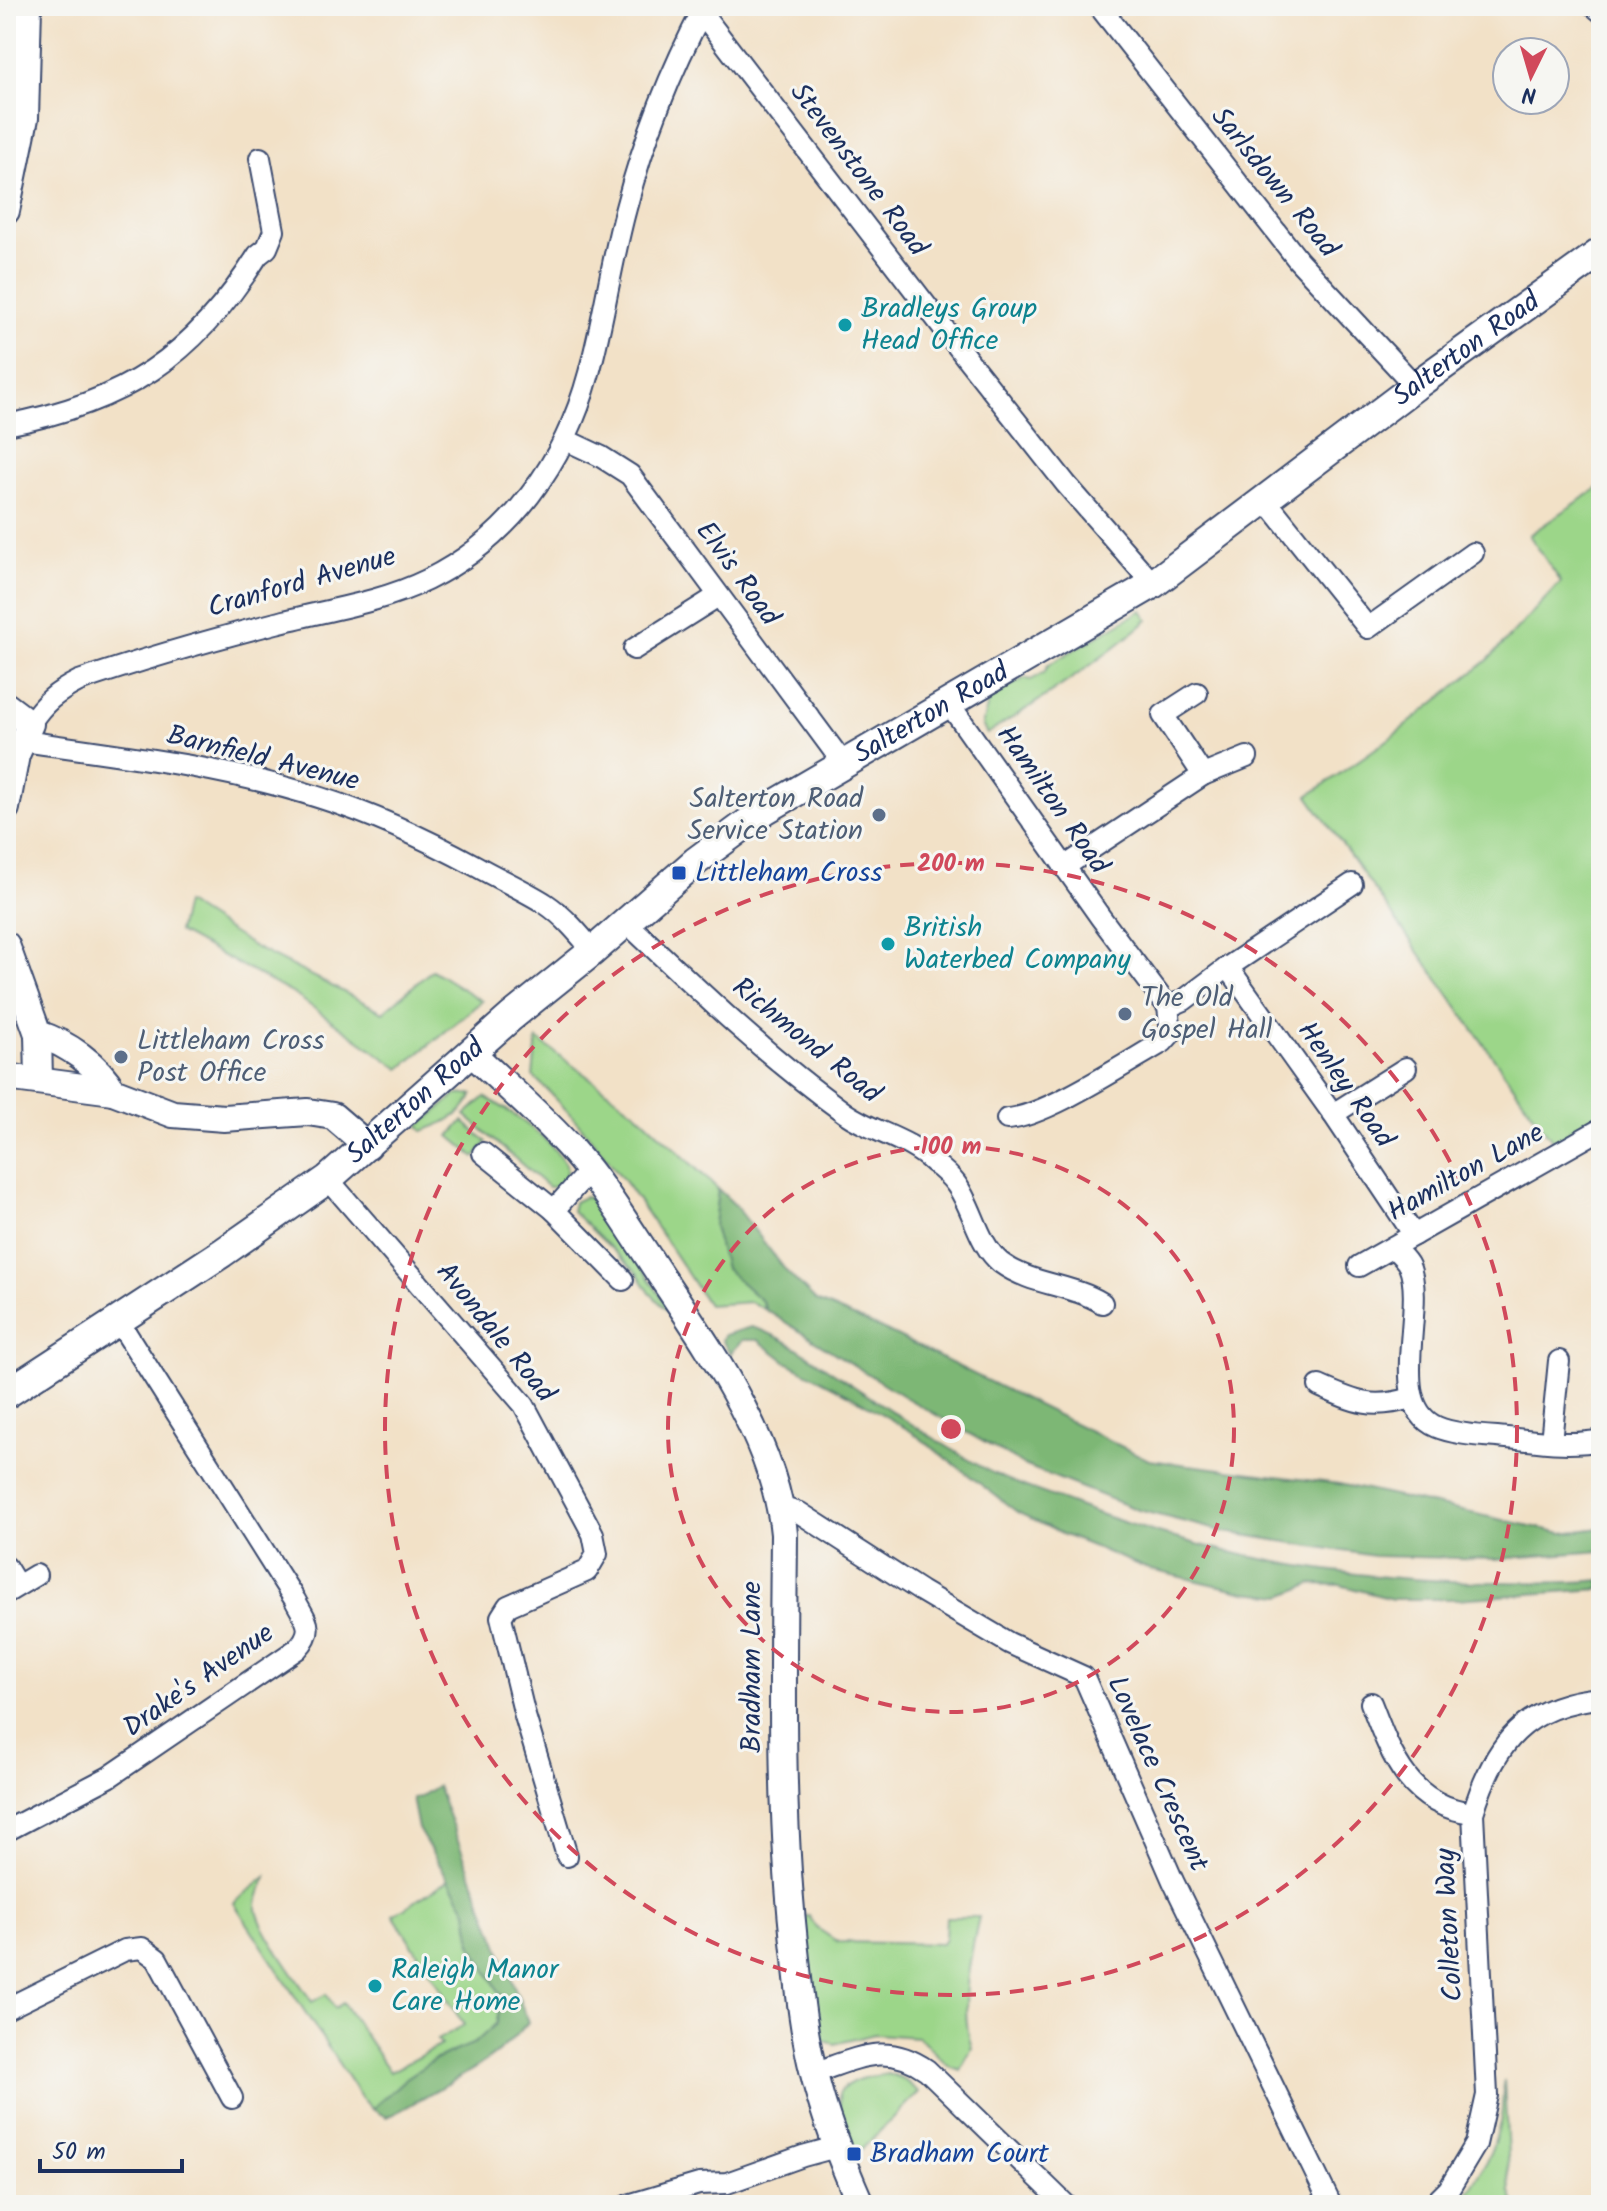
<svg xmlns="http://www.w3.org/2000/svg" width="1607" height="2211" font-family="Kalam,sans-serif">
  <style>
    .green { fill: #9cd689; stroke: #5c8274; stroke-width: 2 }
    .forest { fill: #7db775; stroke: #4c736a; stroke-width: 2 }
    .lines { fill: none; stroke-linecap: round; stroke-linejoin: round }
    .minor-casing { stroke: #3b4a6e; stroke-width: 24 }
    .tertiary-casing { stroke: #3b4a6e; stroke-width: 30 }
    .secondary-casing { stroke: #3b4a6e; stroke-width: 32 }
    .minor { stroke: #fff; stroke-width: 20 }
    .tertiary { stroke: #fff; stroke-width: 26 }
    .secondary { stroke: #fff; stroke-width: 28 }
    .ring { fill: none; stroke: #d1495b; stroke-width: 4; stroke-dasharray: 14 10 }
    .culture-dot { fill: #0f9aa8; stroke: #f6f6f2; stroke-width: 3 }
    .service-dot { fill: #5c6f8a; stroke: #f6f6f2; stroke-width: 3 }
    .transit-dot { fill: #1a4fb4; stroke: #f6f6f2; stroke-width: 3 }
    .labels { text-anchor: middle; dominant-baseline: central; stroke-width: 6; stroke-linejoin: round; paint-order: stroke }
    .street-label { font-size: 28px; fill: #1b2f5e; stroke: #f6f6f2 }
    .culture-label { font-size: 28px; fill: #0d838f; stroke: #f6f6f2; text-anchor: start }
    .service-label { font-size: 28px; fill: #4e5e75; stroke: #f6f6f2; text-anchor: start }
    .transit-label { font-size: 28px; fill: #164399; stroke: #f6f6f2; text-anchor: start }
    .centre { fill: #d1495b; stroke: #f6f6f2; stroke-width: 4 }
    .ring-label { font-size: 24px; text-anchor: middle; font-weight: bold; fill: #d1495b; stroke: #f6f6f2; stroke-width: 6; stroke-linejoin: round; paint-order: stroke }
  </style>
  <rect width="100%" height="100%" fill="#f6f6f2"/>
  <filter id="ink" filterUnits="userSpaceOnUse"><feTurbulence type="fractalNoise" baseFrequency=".0125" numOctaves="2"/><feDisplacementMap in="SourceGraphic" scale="16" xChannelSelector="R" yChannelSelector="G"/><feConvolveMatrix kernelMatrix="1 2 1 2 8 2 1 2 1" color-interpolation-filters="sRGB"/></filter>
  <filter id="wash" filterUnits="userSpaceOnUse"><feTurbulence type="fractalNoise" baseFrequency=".006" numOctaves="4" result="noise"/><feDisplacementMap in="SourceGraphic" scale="32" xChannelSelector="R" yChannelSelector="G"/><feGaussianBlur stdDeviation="1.8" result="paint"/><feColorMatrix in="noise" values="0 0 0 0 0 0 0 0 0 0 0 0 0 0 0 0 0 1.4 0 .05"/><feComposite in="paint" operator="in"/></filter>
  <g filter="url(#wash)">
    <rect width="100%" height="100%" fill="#f2e1c7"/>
    <g class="green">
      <path d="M1601,486V1115L1554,1143L1308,796L1389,739L1488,660L1561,582L1529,535Z"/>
      <path d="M1142,610L1148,620C1098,663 1044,698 987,734L982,725L990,696L1025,678L1031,680L1045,672L1048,665Z"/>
      <path d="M185,903L256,948L383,1012L432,970L482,1001L400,1069L294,994L178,932Z"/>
      <path d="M537,1039L637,1113L718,1189L714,1226L725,1268L762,1301L766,1310L751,1302L708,1305C655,1224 604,1143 533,1076Z"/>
      <path d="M473,1094C465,1116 444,1123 423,1131L419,1126L456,1095Z"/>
      <path d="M485,1097C509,1110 558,1143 567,1169L564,1181L557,1187H548L465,1115Z"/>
      <path d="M463,1121L487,1142L475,1157L450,1136Z"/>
      <path d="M584,1197L596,1199L676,1319L650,1293L638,1274L572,1211L574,1202Z"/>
      <path d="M266,1877C263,1886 256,1898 257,1908C258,1928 300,1983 312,2002L326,1994L335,2008L343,2003L390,2072L441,2045L437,2040L464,2025L393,1915L451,1879L467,1911L472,1945L501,1995L497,2023L475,2043L434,2060L405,2079L372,2109L362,2099L234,1903Z"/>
      <path d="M804,1916H809L817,1928L838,1942L942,1944L945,1939L946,1917H979C970,1956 959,2009 972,2048L960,2070L949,2066L918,2037L875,2034L835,2044L821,2040L817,2030Z"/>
      <path d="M888,2074L904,2080L919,2092L856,2155L840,2110L839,2093C850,2078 869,2077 888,2074Z"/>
      <path d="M1504,2080L1510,2193L1515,2205H1458C1479,2182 1494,2149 1501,2119C1503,2106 1502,2092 1504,2080Z"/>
    </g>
    <g class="forest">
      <path d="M718,1189L735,1205L787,1272L816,1301L886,1331L1149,1460L1339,1484L1563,1533L1601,1528V1551L1495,1559L1374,1556L1225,1532L1138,1510L1024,1465L903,1396L766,1310L762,1301L725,1268L714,1226Z"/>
      <path d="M751,1327C785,1336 811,1358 840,1377C887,1408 934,1440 983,1468C1008,1482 1039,1491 1067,1502C1208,1556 1347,1582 1498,1582C1532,1582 1567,1584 1601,1580V1589L1455,1599H1392L1340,1585L1312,1584L1282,1596L1246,1592L1151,1570L1064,1535L1017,1512L912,1432L848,1394L788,1363L758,1340H743L730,1354L722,1340L724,1335Z"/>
      <path d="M437,1786L528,2022C503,2053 471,2072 436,2090C419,2099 404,2110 386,2117L372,2109L405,2079L434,2060L475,2043L497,2023L501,1995L472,1945L467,1910L418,1829L412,1798L420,1797Z"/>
    </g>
  </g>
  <g filter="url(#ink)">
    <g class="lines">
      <defs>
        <g id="minor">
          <path d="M1099,6L1298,260L1415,386"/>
          <path d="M1594,6L1601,12"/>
          <path d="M701,12L968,360L1066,484L1153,584"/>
          <path d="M6,425C124,403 194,357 258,255L267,248L274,231L260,158"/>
          <path d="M566,440L600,456L630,475L843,763"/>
          <path d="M1265,499L1368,628L1473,553"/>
          <path d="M634,649L718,596"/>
          <path d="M1197,693L1163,715L1203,775"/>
          <path d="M948,702L1101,918L1168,1007L1171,1033L1163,1042C1126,1063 1045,1117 1007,1119"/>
          <path d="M30,724C43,703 57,692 79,681C143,659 210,640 276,623C326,610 380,603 427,580C510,539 565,463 589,373C604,319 611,263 626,208C644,138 671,70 705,6"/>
          <path d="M23,741C123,755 225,767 321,798C375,815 426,839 476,866C499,879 524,890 546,904C564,916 579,934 593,951"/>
          <path d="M1064,867L1203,775L1247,757"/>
          <path d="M625,921C696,988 766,1056 845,1113C874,1133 908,1138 934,1163C942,1169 950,1176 956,1184C973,1207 978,1245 1001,1263C1031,1285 1071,1284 1102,1303"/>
          <path d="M1228,967L1333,1114L1414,1235"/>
          <path d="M1168,1007L1184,1000L1228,967L1352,884"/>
          <path d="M1333,1114L1406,1068"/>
          <path d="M483,1153L554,1210L623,1280"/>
          <path d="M328,1179L524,1405L593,1534L597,1554L587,1571L508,1606L501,1617L525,1716L567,1856"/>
          <path d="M554,1210L589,1171"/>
          <path d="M1393,1247C1398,1253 1406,1259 1409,1266C1427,1308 1385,1405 1437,1427C1454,1434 1479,1436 1497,1437C1532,1440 1567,1447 1601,1440"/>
          <path d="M1359,1266L1601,1129"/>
          <path d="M1319,1386C1355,1402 1372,1410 1411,1398"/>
          <path d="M1551,1442L1559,1361"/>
          <path d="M782,1508L800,1513L921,1591L1009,1643L1084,1677L1173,1881L1331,2205"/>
          <path d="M6,1567L17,1585"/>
          <path d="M6,1593L36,1575"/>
          <path d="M1371,1703C1391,1755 1409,1806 1473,1813"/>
          <path d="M6,1831L109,1777L297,1649C316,1629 306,1621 295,1600L119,1322"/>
          <path d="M6,2009L125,1950L142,1948L157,1959L232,2098"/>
          <path d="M813,2073C856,2059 886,2041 927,2070L1066,2205"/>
          <path d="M628,2205L699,2184L727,2183L803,2156L836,2147"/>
          <path d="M1433,2205L1449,2189L1476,2144L1487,2095L1473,1813C1494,1744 1525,1704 1601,1698"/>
        </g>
        <g id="tertiary">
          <path d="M6,211L25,118L28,6"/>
          <path d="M6,706L30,724L16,755L6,808"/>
          <path d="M6,945L38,1034L39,1080"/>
          <path d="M38,1034C67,1043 98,1065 113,1091"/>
          <path d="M472,1053C505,1085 541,1115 572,1150C603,1185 627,1225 653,1264C705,1343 775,1438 784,1534C783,1675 779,1818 796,1959C800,1998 804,2036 814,2074C825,2119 842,2162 861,2205"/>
          <path d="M6,1077L113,1091L173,1114L224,1118L308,1112L333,1116L368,1146"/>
        </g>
        <g id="secondary">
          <path id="s1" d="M6,1394L222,1253L328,1179L511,1017L593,951L696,861L765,810L1153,584L1415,386L1601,252"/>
        </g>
      </defs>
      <use href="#minor" class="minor-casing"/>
      <use href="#tertiary" class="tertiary-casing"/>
      <use href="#secondary" class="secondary-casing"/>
      <use href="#minor" class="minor"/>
      <use href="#tertiary" class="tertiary"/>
      <use href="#secondary" class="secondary"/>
    </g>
  </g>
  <g class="ring">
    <circle cx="951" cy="1429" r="283"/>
    <circle cx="951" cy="1429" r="566"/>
  </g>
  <g class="culture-dot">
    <circle cx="845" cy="325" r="8"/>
    <circle cx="888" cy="944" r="8"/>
    <circle cx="375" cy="1986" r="8"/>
  </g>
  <g class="service-dot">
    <circle cx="879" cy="815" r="8"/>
    <circle cx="1125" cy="1014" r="8"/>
    <circle cx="121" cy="1057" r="8"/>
  </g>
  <g class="transit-dot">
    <rect x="671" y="865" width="16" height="16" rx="4"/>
    <rect x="846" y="2146" width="16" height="16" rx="4"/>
  </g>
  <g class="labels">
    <g class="street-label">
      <text transform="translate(858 170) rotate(53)">Stevenstone Road</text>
      <text transform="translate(1274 183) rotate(51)">Sarlsdown Road</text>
      <text stroke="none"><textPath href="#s1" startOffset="1800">Salterton Road</textPath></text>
      <text transform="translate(737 574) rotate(54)">Elvis Road</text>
      <text transform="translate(302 583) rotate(-16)">Cranford Avenue</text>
      <text stroke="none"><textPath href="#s1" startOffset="1152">Salterton Road</textPath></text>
      <text transform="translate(263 759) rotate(14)">Barnfield Avenue</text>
      <text transform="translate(1052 800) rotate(55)">Hamilton Road</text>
      <text transform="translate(806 1041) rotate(39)">Richmond Road</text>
      <text transform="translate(1345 1085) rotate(55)">Henley Road</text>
      <text stroke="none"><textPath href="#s1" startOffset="504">Salterton Road</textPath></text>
      <text transform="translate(1466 1173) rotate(-29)">Hamilton Lane</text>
      <text transform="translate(495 1333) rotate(51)">Avondale Road</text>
      <text transform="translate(752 1667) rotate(-90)">Bradham Lane</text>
      <text transform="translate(199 1681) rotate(-35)">Drake's Avenue</text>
      <text transform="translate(1157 1774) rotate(66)">Lovelace Crescent</text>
      <text transform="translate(1450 1925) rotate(-93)">Colleton Way</text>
    </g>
    <g class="culture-label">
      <text x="861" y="309">Bradleys Group<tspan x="861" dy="32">Head Office</tspan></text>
      <text x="904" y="928">British<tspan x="904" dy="32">Waterbed Company</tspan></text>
      <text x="391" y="1970">Raleigh Manor<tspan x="391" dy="32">Care Home</tspan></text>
    </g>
    <g class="service-label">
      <text x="863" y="799" text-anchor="end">Salterton Road<tspan x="863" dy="32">Service Station</tspan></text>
      <text x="1141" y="998">The Old<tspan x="1141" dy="32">Gospel Hall</tspan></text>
      <text x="137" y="1041">Littleham Cross<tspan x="137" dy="32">Post Office</tspan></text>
    </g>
    <g class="transit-label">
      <text x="695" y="873">Littleham Cross</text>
      <text x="870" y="2154">Bradham Court</text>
    </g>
  </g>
  <circle cx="951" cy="1429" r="12" class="centre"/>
  <g class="ring-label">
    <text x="951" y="871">200 m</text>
    <text x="951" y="1154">100 m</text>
  </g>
  <rect width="1607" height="2211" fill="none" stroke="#f6f6f2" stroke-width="32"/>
  <g transform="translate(1531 76) rotate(185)"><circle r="38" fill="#f6f6f2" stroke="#9ea6b7" stroke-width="2"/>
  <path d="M0-6L14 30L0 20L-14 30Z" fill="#d1495b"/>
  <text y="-12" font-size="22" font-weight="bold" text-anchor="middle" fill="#1b2f5e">N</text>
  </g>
  <path d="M40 2159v12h142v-12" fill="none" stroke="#1b2f5e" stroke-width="4"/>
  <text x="52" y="2159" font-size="24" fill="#1b2f5e" stroke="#f6f6f2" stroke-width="6" paint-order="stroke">50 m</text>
</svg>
